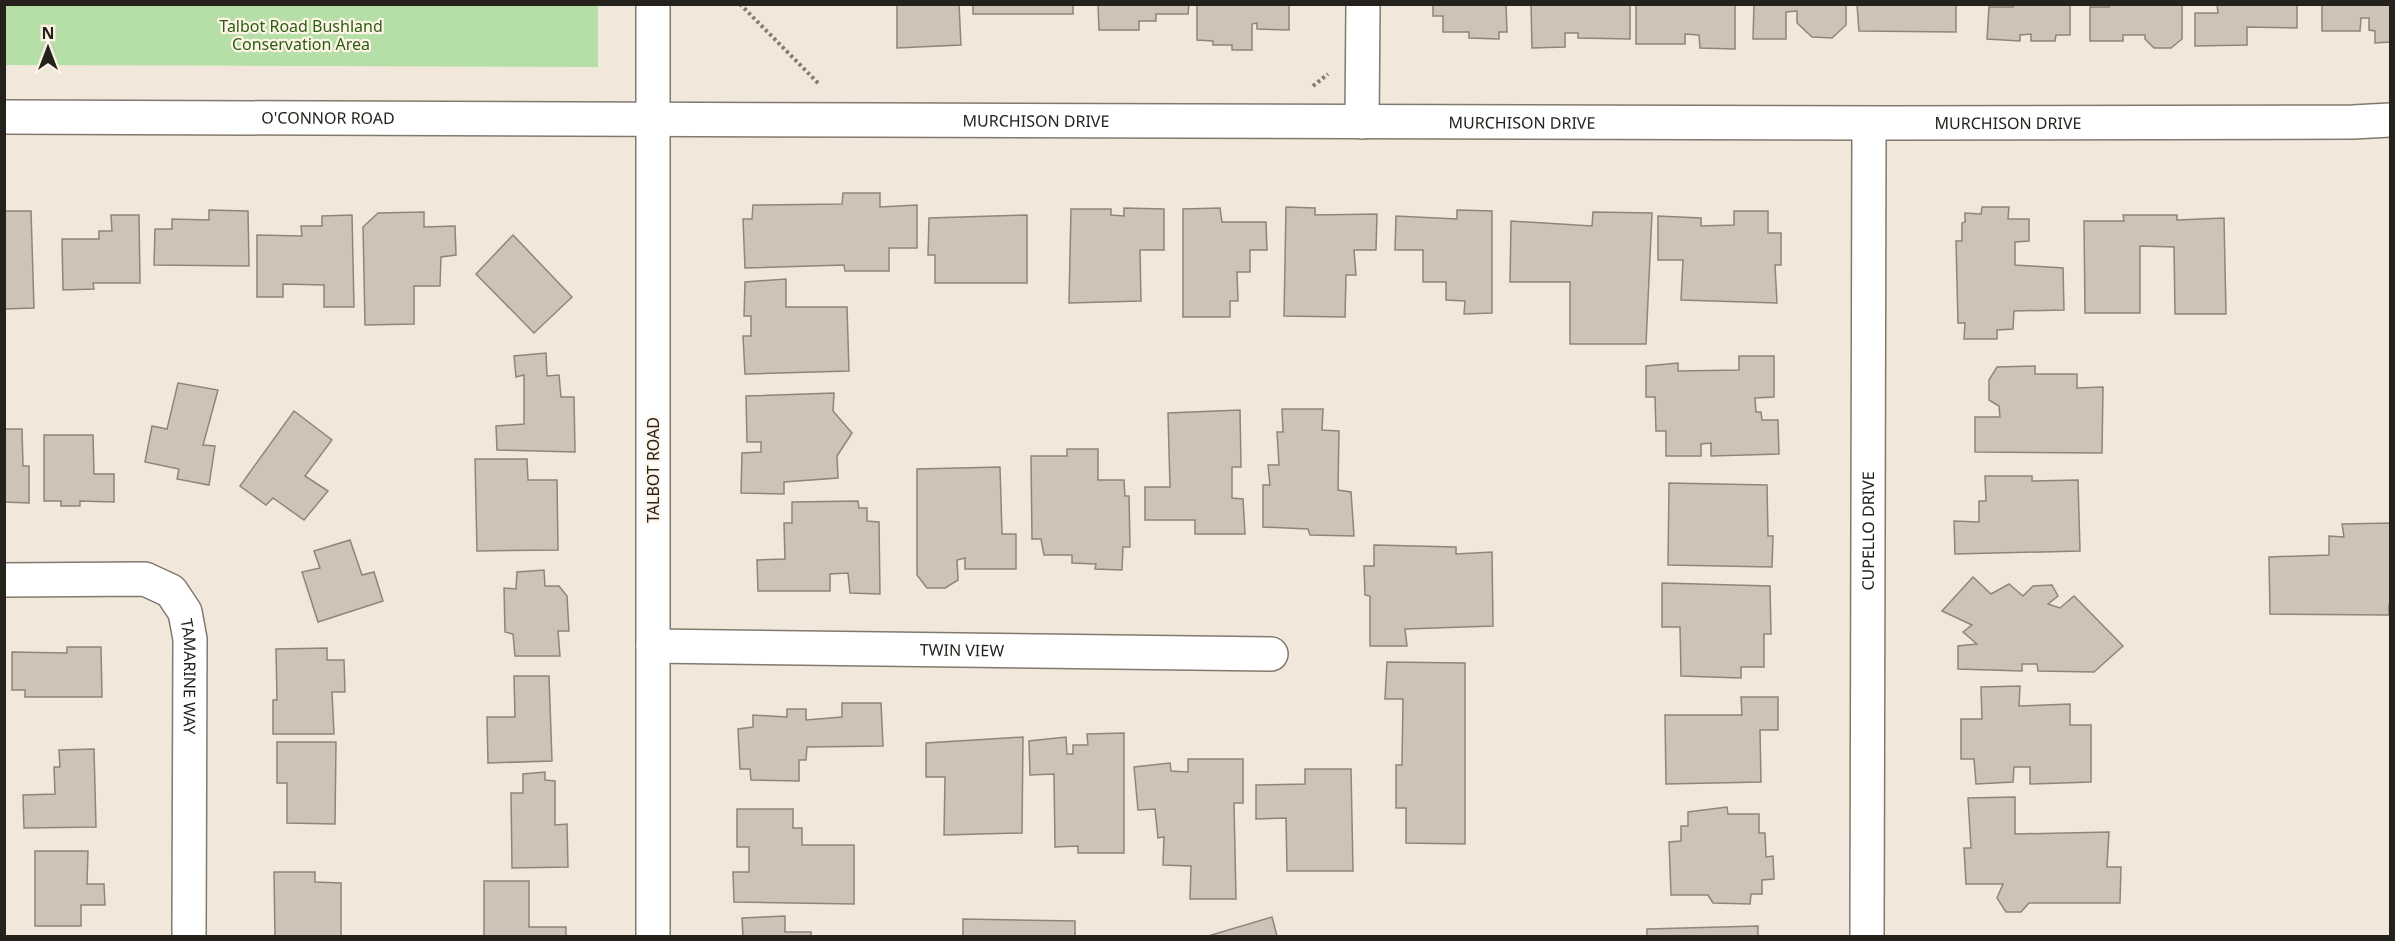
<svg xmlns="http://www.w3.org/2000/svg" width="2395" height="941" font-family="'Noto Sans',sans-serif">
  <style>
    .park { fill: #b5dfa7 }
    .building { fill: #cdc3b7; stroke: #8f867a; stroke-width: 1.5 }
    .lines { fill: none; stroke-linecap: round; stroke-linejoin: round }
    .street-casing { stroke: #82796e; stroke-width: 36 }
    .secondary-casing { stroke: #82796e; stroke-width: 36 }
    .path { stroke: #817b72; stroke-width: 4; stroke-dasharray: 3 3; stroke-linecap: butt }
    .street { stroke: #fff; stroke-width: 33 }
    .secondary { stroke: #fff; stroke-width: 33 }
    .labels { text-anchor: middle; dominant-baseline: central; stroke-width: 4.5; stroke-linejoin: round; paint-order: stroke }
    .park-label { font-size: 16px; fill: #2a5f10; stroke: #fff4e8 }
    .street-label { font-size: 16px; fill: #25211c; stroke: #fff4e8 }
  </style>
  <rect width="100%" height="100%" fill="#f1e7da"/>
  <path class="park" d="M5,4L598,5V67L5,65Z"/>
  <g class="building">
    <path d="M897,4H959L961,45L897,48Z"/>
    <rect x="973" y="4" width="100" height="10"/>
    <path d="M1098,4H1189L1188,14H1156V21H1139V30H1099Z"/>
    <path d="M1197,4H1289V30L1257,29V23L1252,24V50H1232V45H1213V41L1197,40Z"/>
    <path d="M1433,4H1506L1507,32H1499V39L1469,38V32H1443V16H1433Z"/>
    <path d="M1531,4H1630V39L1578,38V33H1565V47L1532,48Z"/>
    <path d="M1636,4H1735V49L1700,48L1699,35L1685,34V44H1636Z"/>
    <path d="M1754,4H1846V25L1832,38L1812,37L1797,23V11L1786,12V39H1753Z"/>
    <path d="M1857,4H1956V32L1859,31Z"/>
    <path d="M2013,4H2070V35H2056L2055,41H2031V34L2020,35V41L1987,39L1989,7H2013Z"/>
    <path d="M2109,4H2182V39L2171,48H2154L2145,39V35H2123V41H2090V7H2109Z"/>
    <path d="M2217,4H2297V28L2247,27V45L2195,46V13H2218Z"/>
    <path d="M2322,4H2390V42L2375,43V31L2369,30V18H2361L2360,31H2322Z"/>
    <path d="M843,193H880V207L917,205V248H889V271H845L844,265L745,268L743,219H752L753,205L842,204Z"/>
    <path d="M1286,207L1315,208V215L1377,214L1376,250H1354L1356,275H1346L1345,317L1284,316Z"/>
    <path d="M1982,207H2009L2008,219H2029V241L2015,242V265L2063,268L2064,310L2014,311L2013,329L1997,330V339H1964L1965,323H1958L1956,241H1962V223L1965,222V213L1981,214Z"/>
    <path d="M1124,208L1164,209V250H1140L1141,301L1069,303L1071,209H1111V215L1124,216Z"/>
    <path d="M1220,208L1222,222H1266L1267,250H1250V272H1237L1238,301H1230V317H1183V209Z"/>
    <path d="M209,210L248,211L249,266L154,265L155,229H172V219L209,220Z"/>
    <path d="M1457,210L1492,211V313L1464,314L1465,301L1446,300V282H1423V250H1395L1396,216L1457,219Z"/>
    <path d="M4,211H31L34,308L4,309Z"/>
    <path d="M1734,211H1768V233H1781V265H1775L1777,303L1681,300L1683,260H1658V216L1701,218V226L1734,225Z"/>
    <path d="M424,212V227L455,226L456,255L441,257L440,286H414V324L365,325L363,227L378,213Z"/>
    <path d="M1593,212L1652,213L1646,344H1570V282H1510L1511,221L1592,226Z"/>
    <path d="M111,215H139L140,283H93L94,289L63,290L62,239H99V231H112Z"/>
    <path d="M352,215L354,307H324V285L283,284V297H257V235L302,236L301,226H322V216Z"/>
    <path d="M1027,215V283H935V255H928L929,218Z"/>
    <path d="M2123,215H2177V220L2224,218L2226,314H2175L2174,247L2140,246V313H2085L2084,221H2124Z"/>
    <path d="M513,235L572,297L534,333L476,274Z"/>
    <path d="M786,279V307H847L849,371L745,374L743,336H751V316H744L745,282Z"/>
    <path d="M546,353L547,376L559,375L561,397H574L575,452L497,450L496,426L524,424V375L516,377L514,356Z"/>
    <path d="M1739,356H1774V397L1755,398L1756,412H1761L1762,420H1778L1779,454L1711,456V443L1701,444V456H1666V431H1656L1655,397H1646V366L1678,363V371L1739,370Z"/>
    <path d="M2035,366V374H2077V388L2103,387L2102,453L1975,452V417H2000L1999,406L1989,400V380L1997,367Z"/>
    <path d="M178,383L218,390L203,445L215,446L209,485L177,479L179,469L145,462L152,426L167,429Z"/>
    <path d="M834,393L833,411L852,433L837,456L838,478L784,482V494L741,493L742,453L761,452V442H747L746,396Z"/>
    <path d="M1282,409H1323L1322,430L1339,431L1338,490L1351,492L1354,536L1310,535L1308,529L1263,527V485H1270L1268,465H1279L1277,432H1283Z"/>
    <path d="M1240,410L1241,467H1232V498L1243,499L1245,534H1195V520H1145V487H1170L1168,413Z"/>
    <path d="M294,411L332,440L305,476L328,491L304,520L273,498L266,505L240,486Z"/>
    <path d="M4,429H22L23,466H29V503L4,502Z"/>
    <path d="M44,435H93L94,474H114V502L80,501V506H61V501H44Z"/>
    <path d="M1067,449H1098V480H1124L1125,496H1129L1130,547H1123L1122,570L1095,569L1096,564L1072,563V555H1044L1041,539H1032L1031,456H1067Z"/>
    <path d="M475,459H527L528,480H557L558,550L477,551Z"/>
    <path d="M1000,467L1002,534H1016V569H965V558L957,560L958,580L945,588H927L917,575V469Z"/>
    <path d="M1985,476H2032V481L2078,480L2080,551L1955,554L1954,521L1979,522V501H1986Z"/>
    <path d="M1669,483L1767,485L1768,536H1773L1772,567L1668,565Z"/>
    <path d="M858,501L859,508H867V521L879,522L880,594L850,593L848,573L830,574V591H758L757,560L785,559L784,523H792V502Z"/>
    <path d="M2390,523V605H2389V615L2270,614L2269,557L2329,555V536L2344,537L2342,524Z"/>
    <path d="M350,540L362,575L374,572L383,601L318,622L302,572L320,568L314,551Z"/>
    <path d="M1374,545L1456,547V554L1492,552L1493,626L1405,629L1407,646H1370V596L1365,595L1364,566H1374Z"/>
    <path d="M544,570L545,586H559L567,596L569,631H558L560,656H515L513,634L505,632L504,588L516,589L517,572Z"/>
    <path d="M1973,577L1991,594L2009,584L2023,596L2033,586L2052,585L2058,596L2048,604L2060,608L2074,596L2123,646L2094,672L2038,671L2037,664H2022V671L1958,669V646L1977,644L1963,632L1972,625L1942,611Z"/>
    <path d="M1662,583L1770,586L1771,634H1764V667H1741V678L1681,676L1680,627H1662Z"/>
    <path d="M67,647H101L102,697H25V690H12V652L67,653Z"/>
    <path d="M327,648V660H344L345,692H332L334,734H273V700H277L276,649Z"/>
    <path d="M1387,662L1465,663V844L1406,843V808H1396V765H1402L1403,699H1385Z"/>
    <path d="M514,676H549L552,761L488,763L487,717H515Z"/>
    <path d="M2020,686L2019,706L2070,704V725H2091V782L2030,784V767H2014L2013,782L1976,784L1974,759H1961V719H1982L1981,687Z"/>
    <path d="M1741,697H1778V730H1760L1761,782L1666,784L1665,715H1742Z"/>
    <path d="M842,703H881L883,746L807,747L806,760H799V781L751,780L750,769H740L738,729L753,727V715L787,717V709H806V720L842,717Z"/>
    <path d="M1124,733V853H1078V846L1055,847L1054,774L1030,775L1029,741L1066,737L1067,754H1073V745H1088L1087,734Z"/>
    <path d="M1023,737L1022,833L944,835L945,777H926V743Z"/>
    <path d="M277,742H336L335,824L287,823V783H277Z"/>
    <path d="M94,749L96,827L24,828L23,795L55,794L54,767H60L59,750Z"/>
    <path d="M1188,759H1243V803H1234L1236,899H1190L1191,866L1163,865L1164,837L1158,838L1155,809L1138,810L1134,767L1170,763L1171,771L1188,772Z"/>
    <path d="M1305,769H1351L1353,871H1287L1286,818L1256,819V785L1305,784Z"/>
    <path d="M545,772V780L555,781V825L567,824L568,867L512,868L511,793H523V774Z"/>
    <path d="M2015,797V834L2109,832L2107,867H2121L2120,903H2029L2021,912H2006L1997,898L2003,884H1966L1964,848H1971L1968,798Z"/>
    <path d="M1727,807L1728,814H1759V833H1765L1766,857L1773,856L1774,879L1762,880V894H1751L1750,904L1713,903L1708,895H1671L1669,842L1681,841V826H1688V812Z"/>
    <path d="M737,809H793V828H802V845H854V904L734,902L733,872H749V847H737Z"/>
    <path d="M35,851H88L87,884H104L105,905H81V926H35Z"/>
    <path d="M274,872H315V882L341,883V936H275Z"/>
    <path d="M484,881H529V927H566V936H484Z"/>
    <path d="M785,916V932H811V936H743L742,918Z"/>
    <path d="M1272,917L1277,936H1208Z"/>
    <path d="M963,919L1075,921V936H963Z"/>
    <path d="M1758,926V936H1647V929Z"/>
  </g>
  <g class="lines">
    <defs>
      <g id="street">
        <path id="s1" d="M4,117C787,118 1570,126 2353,122L2390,120"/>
        <path d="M1362,122L1363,4"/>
        <path id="s2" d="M4,580L145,579L171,591L185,612L190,639L189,936"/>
        <path id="s3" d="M653,646L1271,654"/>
        <path id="s4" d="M1867,936L1869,124"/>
      </g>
      <path id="secondary" d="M653,4V936"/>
    </defs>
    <use href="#street" class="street-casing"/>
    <use href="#secondary" class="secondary-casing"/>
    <g class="path">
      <path d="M740,4L819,84"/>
      <path d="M1313,86L1328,74"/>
    </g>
    <use href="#street" class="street"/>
    <use href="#secondary" class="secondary"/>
  </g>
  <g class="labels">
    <g class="park-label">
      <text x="301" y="26">Talbot Road Bushland<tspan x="301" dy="18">Conservation Area</tspan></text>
    </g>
    <g class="street-label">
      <text stroke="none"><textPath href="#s1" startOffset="324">O'CONNOR ROAD</textPath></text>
      <text stroke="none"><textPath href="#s1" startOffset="1032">MURCHISON DRIVE</textPath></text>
      <text stroke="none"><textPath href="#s1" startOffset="1518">MURCHISON DRIVE</textPath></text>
      <text stroke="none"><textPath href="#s1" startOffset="2004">MURCHISON DRIVE</textPath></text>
      <text transform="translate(653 470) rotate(-90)">TALBOT ROAD</text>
      <text stroke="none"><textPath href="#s4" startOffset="405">CUPELLO DRIVE</textPath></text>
      <text stroke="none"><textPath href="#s3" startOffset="309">TWIN VIEW</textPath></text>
      <text stroke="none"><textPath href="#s2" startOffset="260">TAMARINE WAY</textPath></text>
    </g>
  </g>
  <rect width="2395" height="941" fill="none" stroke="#25211c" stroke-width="12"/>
  <g transform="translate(48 48)" stroke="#fff4e8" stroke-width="4.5" paint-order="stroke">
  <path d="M0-4.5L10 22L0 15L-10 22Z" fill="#25211c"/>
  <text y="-9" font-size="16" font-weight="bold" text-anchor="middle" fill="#25211c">N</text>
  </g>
</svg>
